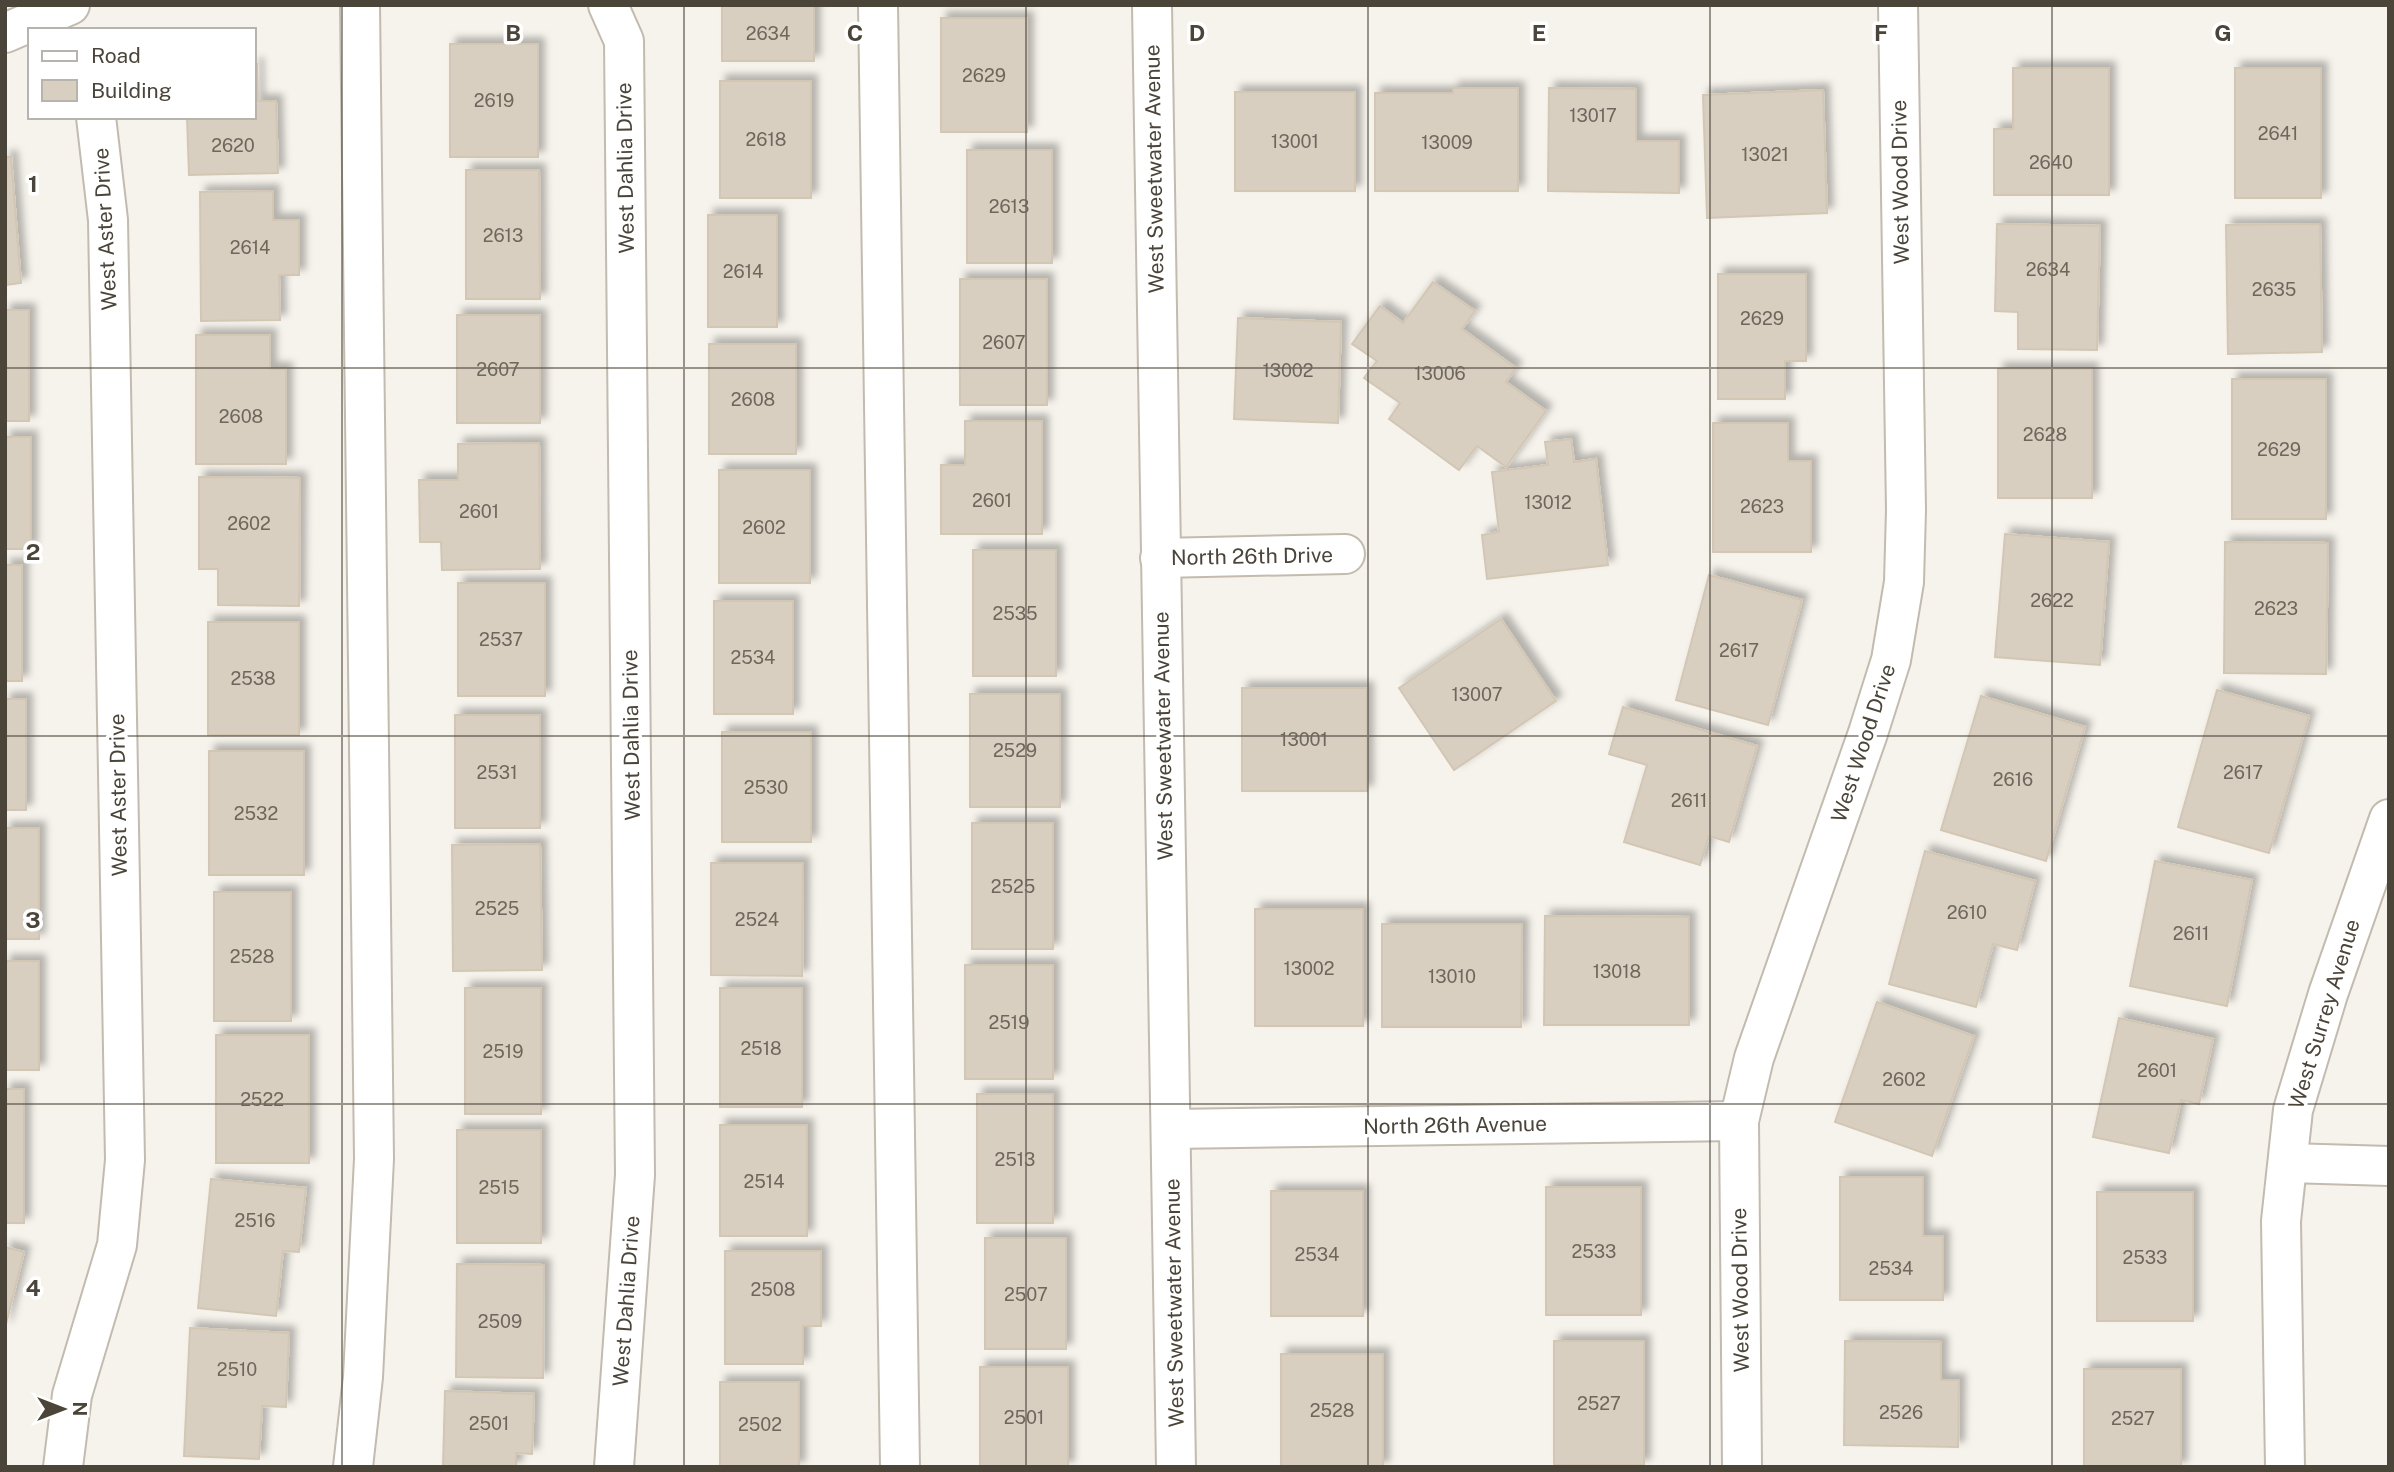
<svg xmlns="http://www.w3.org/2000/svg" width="2394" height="1472" font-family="'Public Sans',sans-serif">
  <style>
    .building { fill: #d8cfc1; stroke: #d3c7b4; stroke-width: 2; filter: url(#shadow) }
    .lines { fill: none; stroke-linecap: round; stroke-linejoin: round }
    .minor-casing { stroke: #c2bbae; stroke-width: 42 }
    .minor { stroke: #fff; stroke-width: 38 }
    .grid { fill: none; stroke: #4b4439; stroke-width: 2; stroke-opacity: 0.55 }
    .labels { text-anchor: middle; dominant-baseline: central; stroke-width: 7; stroke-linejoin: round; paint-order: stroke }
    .number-label { font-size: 18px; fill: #6e675b }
    .street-label { font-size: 21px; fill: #4b4439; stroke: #fff }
    .grid-label { font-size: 23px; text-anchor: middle; font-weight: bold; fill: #4b4439; stroke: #fff; stroke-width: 7; stroke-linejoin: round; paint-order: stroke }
  </style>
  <defs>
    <filter id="shadow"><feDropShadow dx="6" dy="-6" stdDeviation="3.5" flood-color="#0004"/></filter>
  </defs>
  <rect width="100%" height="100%" fill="#f6f3ec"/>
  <g class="building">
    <rect x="722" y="5" width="92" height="56"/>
    <rect x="941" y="18" width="86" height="114"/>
    <rect x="450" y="44" width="88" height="113"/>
    <path d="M254,64H257L258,101H276L278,173L189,175L187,117H254Z"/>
    <path d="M2013,68H2109V195H1994V129H2013Z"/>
    <rect x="2235" y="68" width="86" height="130"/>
    <rect x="720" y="81" width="91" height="117"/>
    <path d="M1453,88H1518V191H1375V93H1453Z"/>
    <path d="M1549,88L1636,89V141H1679V193L1548,191Z"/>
    <path d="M1823,90L1827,213L1707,218L1703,95Z"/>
    <rect x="1235" y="92" width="120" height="99"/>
    <rect x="967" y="150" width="85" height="113"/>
    <path d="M5,157H11L21,283L5,285Z"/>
    <path d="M466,170H539L540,299H466Z"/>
    <path d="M273,191V220H299V275H279L280,320L201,321L200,192Z"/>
    <rect x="708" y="215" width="69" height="112"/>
    <path d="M1997,224L2100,226L2097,350L2018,349V312L1995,311Z"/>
    <path d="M2320,224L2322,352L2228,354L2226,225Z"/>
    <path d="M1718,274H1806V361H1785V399H1718Z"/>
    <rect x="960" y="279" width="87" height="126"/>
    <path d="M1433,282L1475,311L1462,329L1516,368L1506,382L1546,411L1506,467L1477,446L1459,470L1389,419L1400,403L1364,378L1377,361L1352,344L1380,306L1403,323Z"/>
    <rect x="5" y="310" width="24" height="111"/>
    <rect x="457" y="315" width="83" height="108"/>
    <path d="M1238,318L1341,322L1338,423L1234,419Z"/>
    <path d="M196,335H270V369H286V464H196Z"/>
    <rect x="709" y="344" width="87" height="110"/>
    <rect x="1998" y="369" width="94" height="129"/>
    <rect x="2232" y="379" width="94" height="140"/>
    <path d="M965,421H1042V534H941V465H965Z"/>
    <path d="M1713,423H1788V461H1811V552H1713Z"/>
    <rect x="5" y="437" width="26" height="112"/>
    <path d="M1571,439L1574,462L1596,459L1608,565L1487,579L1482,535L1499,532L1492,472L1548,465L1545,442Z"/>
    <path d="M539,443L540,569L442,570L441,542H420L419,480H458V444Z"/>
    <rect x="719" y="470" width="91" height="113"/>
    <path d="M199,477L300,478L299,606L218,605V569H199Z"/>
    <path d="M2005,534L2109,542L2100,665L1995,657Z"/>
    <path d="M2225,542L2328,543L2326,674L2224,673Z"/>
    <rect x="973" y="550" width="83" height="126"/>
    <rect x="5" y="565" width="17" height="116"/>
    <path d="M1709,575L1802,600L1768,725L1676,700Z"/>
    <rect x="458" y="583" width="87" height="113"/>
    <rect x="714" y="601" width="79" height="113"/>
    <path d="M1501,619L1556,701L1454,770L1399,688Z"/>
    <rect x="208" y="622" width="91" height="113"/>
    <rect x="1242" y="688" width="125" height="103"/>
    <path d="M2217,690L2309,716L2269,853L2178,827Z"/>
    <rect x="970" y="694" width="90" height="113"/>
    <path d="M1981,696L2085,727L2046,861L1941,830Z"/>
    <rect x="5" y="699" width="21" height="111"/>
    <path d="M1623,707L1757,746L1729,842L1709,836L1700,865L1624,842L1647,765L1609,754Z"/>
    <rect x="455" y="715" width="85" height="113"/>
    <rect x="722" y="732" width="89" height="110"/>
    <rect x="209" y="751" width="95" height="124"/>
    <rect x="972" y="823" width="81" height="126"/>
    <rect x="5" y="828" width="34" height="111"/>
    <path d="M540,844L542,970L453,971L452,845Z"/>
    <path d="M1925,851L2035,881L2017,950L1993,944L1976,1007L1889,984Z"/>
    <path d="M2155,861L2252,880L2227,1006L2130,986Z"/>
    <path d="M711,863H803L802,976L711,975Z"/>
    <rect x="214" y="892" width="77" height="129"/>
    <rect x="1255" y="909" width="108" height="117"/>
    <path d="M1545,916L1689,917V1025H1544Z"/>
    <path d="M1382,924H1522L1521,1027H1382Z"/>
    <rect x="5" y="961" width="34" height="109"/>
    <rect x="965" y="965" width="88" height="114"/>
    <rect x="465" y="988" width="76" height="126"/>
    <rect x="720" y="988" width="82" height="119"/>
    <path d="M1877,1002L1974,1036L1932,1156L1835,1122Z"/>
    <path d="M2119,1018L2213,1039L2199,1104L2181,1100L2169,1153L2093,1137Z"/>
    <rect x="216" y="1035" width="93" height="128"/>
    <rect x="5" y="1089" width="19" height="134"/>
    <rect x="977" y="1094" width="76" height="129"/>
    <rect x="720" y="1125" width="87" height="111"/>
    <rect x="457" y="1130" width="84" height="113"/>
    <path d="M1840,1177H1923V1236H1943V1300H1840Z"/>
    <path d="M211,1179L306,1188L299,1252L283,1251L276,1316L198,1308Z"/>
    <rect x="1546" y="1187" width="95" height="128"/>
    <rect x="1271" y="1191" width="92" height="125"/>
    <rect x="2097" y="1192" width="96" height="129"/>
    <rect x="985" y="1238" width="81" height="111"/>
    <path d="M5,1247L24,1252L5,1328Z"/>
    <path d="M725,1251H821V1326H803V1364H725Z"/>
    <path d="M457,1264L544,1265L543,1378L456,1377Z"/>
    <path d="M190,1328L289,1333L286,1407L262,1406L259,1459L184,1456Z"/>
    <rect x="1554" y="1341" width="90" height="124"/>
    <path d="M1845,1341L1941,1342V1380H1959L1958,1447L1844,1445Z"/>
    <rect x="1281" y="1354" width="102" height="113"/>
    <rect x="980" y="1367" width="88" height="100"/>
    <rect x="2084" y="1369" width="97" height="98"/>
    <rect x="720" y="1382" width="79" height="85"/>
    <path d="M445,1391L534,1394L532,1454L516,1453V1467H443Z"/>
  </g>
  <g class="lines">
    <defs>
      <g id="minor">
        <path d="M608,5L624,41L635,1175L614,1467"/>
        <path d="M878,5L900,1467"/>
        <path d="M1152,5L1176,1467"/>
        <path d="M5,33L70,5"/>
        <path d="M1160,558L1345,554"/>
        <path d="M1172,1129L1739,1121"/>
        <path d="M2288,1163L2389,1166"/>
        <path d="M63,1467L72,1395L117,1245L125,1160L108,220L96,117"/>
        <path d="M353,1467L363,1377L374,1159L360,5"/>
        <path d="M1742,1467L1739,1121L1754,1058L1868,733L1891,660L1904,582L1906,510L1898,5"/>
        <path d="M2285,1467L2281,1221L2293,1110L2328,994L2389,819"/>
      </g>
    </defs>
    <use href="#minor" class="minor-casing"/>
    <use href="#minor" class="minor"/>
  </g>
  <path class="grid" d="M342,5V1467M684,5V1467M1026,5V1467M1368,5V1467M1710,5V1467M2052,5V1467M5,368H2389M5,736H2389M5,1104H2389"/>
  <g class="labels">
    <g class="number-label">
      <text x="768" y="33">2634</text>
      <text x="984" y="75">2629</text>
      <text x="494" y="100">2619</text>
      <text x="1593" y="115">13017</text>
      <text x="2278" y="133">2641</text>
      <text x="766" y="139">2618</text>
      <text x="1295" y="141">13001</text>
      <text x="1447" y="142">13009</text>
      <text x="233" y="145">2620</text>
      <text x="1765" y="154">13021</text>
      <text x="2051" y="162">2640</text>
      <text x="1009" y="206">2613</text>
      <text x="503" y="235">2613</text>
      <text x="250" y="247">2614</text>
      <text x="2048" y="269">2634</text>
      <text x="743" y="271">2614</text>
      <text x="2274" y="289">2635</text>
      <text x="1762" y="318">2629</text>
      <text x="1004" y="342">2607</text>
      <text x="498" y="369">2607</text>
      <text x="1288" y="370">13002</text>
      <text x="1440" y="373">13006</text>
      <text x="753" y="399">2608</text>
      <text x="241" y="416">2608</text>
      <text x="2045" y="434">2628</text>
      <text x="2279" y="449">2629</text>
      <text x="992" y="500">2601</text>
      <text x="1548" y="502">13012</text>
      <text x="1762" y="506">2623</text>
      <text x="479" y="511">2601</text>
      <text x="249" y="523">2602</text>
      <text x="764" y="527">2602</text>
      <text x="2052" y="600">2622</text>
      <text x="2276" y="608">2623</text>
      <text x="1015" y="613">2535</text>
      <text x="501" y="639">2537</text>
      <text x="1739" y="650">2617</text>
      <text x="753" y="657">2534</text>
      <text x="253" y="678">2538</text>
      <text x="1477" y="694">13007</text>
      <text x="1304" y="739">13001</text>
      <text x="1015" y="750">2529</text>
      <text x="497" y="772">2531</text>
      <text x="2243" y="772">2617</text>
      <text x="2013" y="779">2616</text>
      <text x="766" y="787">2530</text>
      <text x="1689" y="800">2611</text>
      <text x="256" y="813">2532</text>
      <text x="1013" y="886">2525</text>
      <text x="497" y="908">2525</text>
      <text x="1967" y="912">2610</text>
      <text x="757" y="919">2524</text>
      <text x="2191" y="933">2611</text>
      <text x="252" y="956">2528</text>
      <text x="1309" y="968">13002</text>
      <text x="1617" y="971">13018</text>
      <text x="1452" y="976">13010</text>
      <text x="1009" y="1022">2519</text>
      <text x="761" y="1048">2518</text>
      <text x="503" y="1051">2519</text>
      <text x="2157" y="1070">2601</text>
      <text x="1904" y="1079">2602</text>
      <text x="262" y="1099">2522</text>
      <text x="1015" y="1159">2513</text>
      <text x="764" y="1181">2514</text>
      <text x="499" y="1187">2515</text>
      <text x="255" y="1220">2516</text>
      <text x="1594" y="1251">2533</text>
      <text x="1317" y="1254">2534</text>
      <text x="2145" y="1257">2533</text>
      <text x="1891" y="1268">2534</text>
      <text x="773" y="1289">2508</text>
      <text x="1026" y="1294">2507</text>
      <text x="500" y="1321">2509</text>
      <text x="237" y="1369">2510</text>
      <text x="1599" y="1403">2527</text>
      <text x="1332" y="1410">2528</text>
      <text x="1901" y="1412">2526</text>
      <text x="1024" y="1417">2501</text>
      <text x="2133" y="1418">2527</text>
      <text x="489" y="1423">2501</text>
      <text x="760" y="1424">2502</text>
    </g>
    <g class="street-label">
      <text transform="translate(625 168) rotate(-91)">West Dahlia Drive</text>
      <text transform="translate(1154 169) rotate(-91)">West Sweetwater Avenue</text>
      <text transform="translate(1900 182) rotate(-91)">West Wood Drive</text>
      <text transform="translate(105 229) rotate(-93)">West Aster Drive</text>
      <text transform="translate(1252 556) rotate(-1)">North 26th Drive</text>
      <text transform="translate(631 735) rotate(-91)">West Dahlia Drive</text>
      <text transform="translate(1163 736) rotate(-91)">West Sweetwater Avenue</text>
      <text transform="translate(1863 743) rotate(-72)">West Wood Drive</text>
      <text transform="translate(118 795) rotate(-91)">West Aster Drive</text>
      <text transform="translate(2324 1014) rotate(-73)">West Surrey Avenue</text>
      <text transform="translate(1455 1125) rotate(-1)">North 26th Avenue</text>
      <text transform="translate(1740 1290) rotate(-91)">West Wood Drive</text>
      <text transform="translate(626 1301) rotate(-86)">West Dahlia Drive</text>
      <text transform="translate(1174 1303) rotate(-91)">West Sweetwater Avenue</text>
    </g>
  </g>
  <g class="grid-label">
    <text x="513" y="41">B</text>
    <text x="855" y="41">C</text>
    <text x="1197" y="41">D</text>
    <text x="1539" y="41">E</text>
    <text x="1881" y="41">F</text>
    <text x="2223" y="41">G</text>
    <text x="33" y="192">1</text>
    <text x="33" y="560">2</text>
    <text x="33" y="928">3</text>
    <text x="33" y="1296">4</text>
  </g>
  <rect width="2394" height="1472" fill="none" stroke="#4b4439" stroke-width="14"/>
  <rect x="28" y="28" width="228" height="91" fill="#ffffff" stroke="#b7b4b0" stroke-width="2"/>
  <rect x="42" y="51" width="35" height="10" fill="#ffffff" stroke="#b7b4b0" stroke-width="2"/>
  <text x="91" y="63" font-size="21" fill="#4b4439">Road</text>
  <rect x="42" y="80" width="35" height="21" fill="#d8cfc1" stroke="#b7b4b0" stroke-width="2"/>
  <text x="91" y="98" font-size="21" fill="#4b4439">Building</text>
  <g transform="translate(63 1409) rotate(90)" stroke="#ffffff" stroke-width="5" paint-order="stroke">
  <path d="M0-5L12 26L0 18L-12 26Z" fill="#4b4439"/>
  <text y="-10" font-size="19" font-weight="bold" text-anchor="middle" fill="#4b4439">N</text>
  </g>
</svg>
